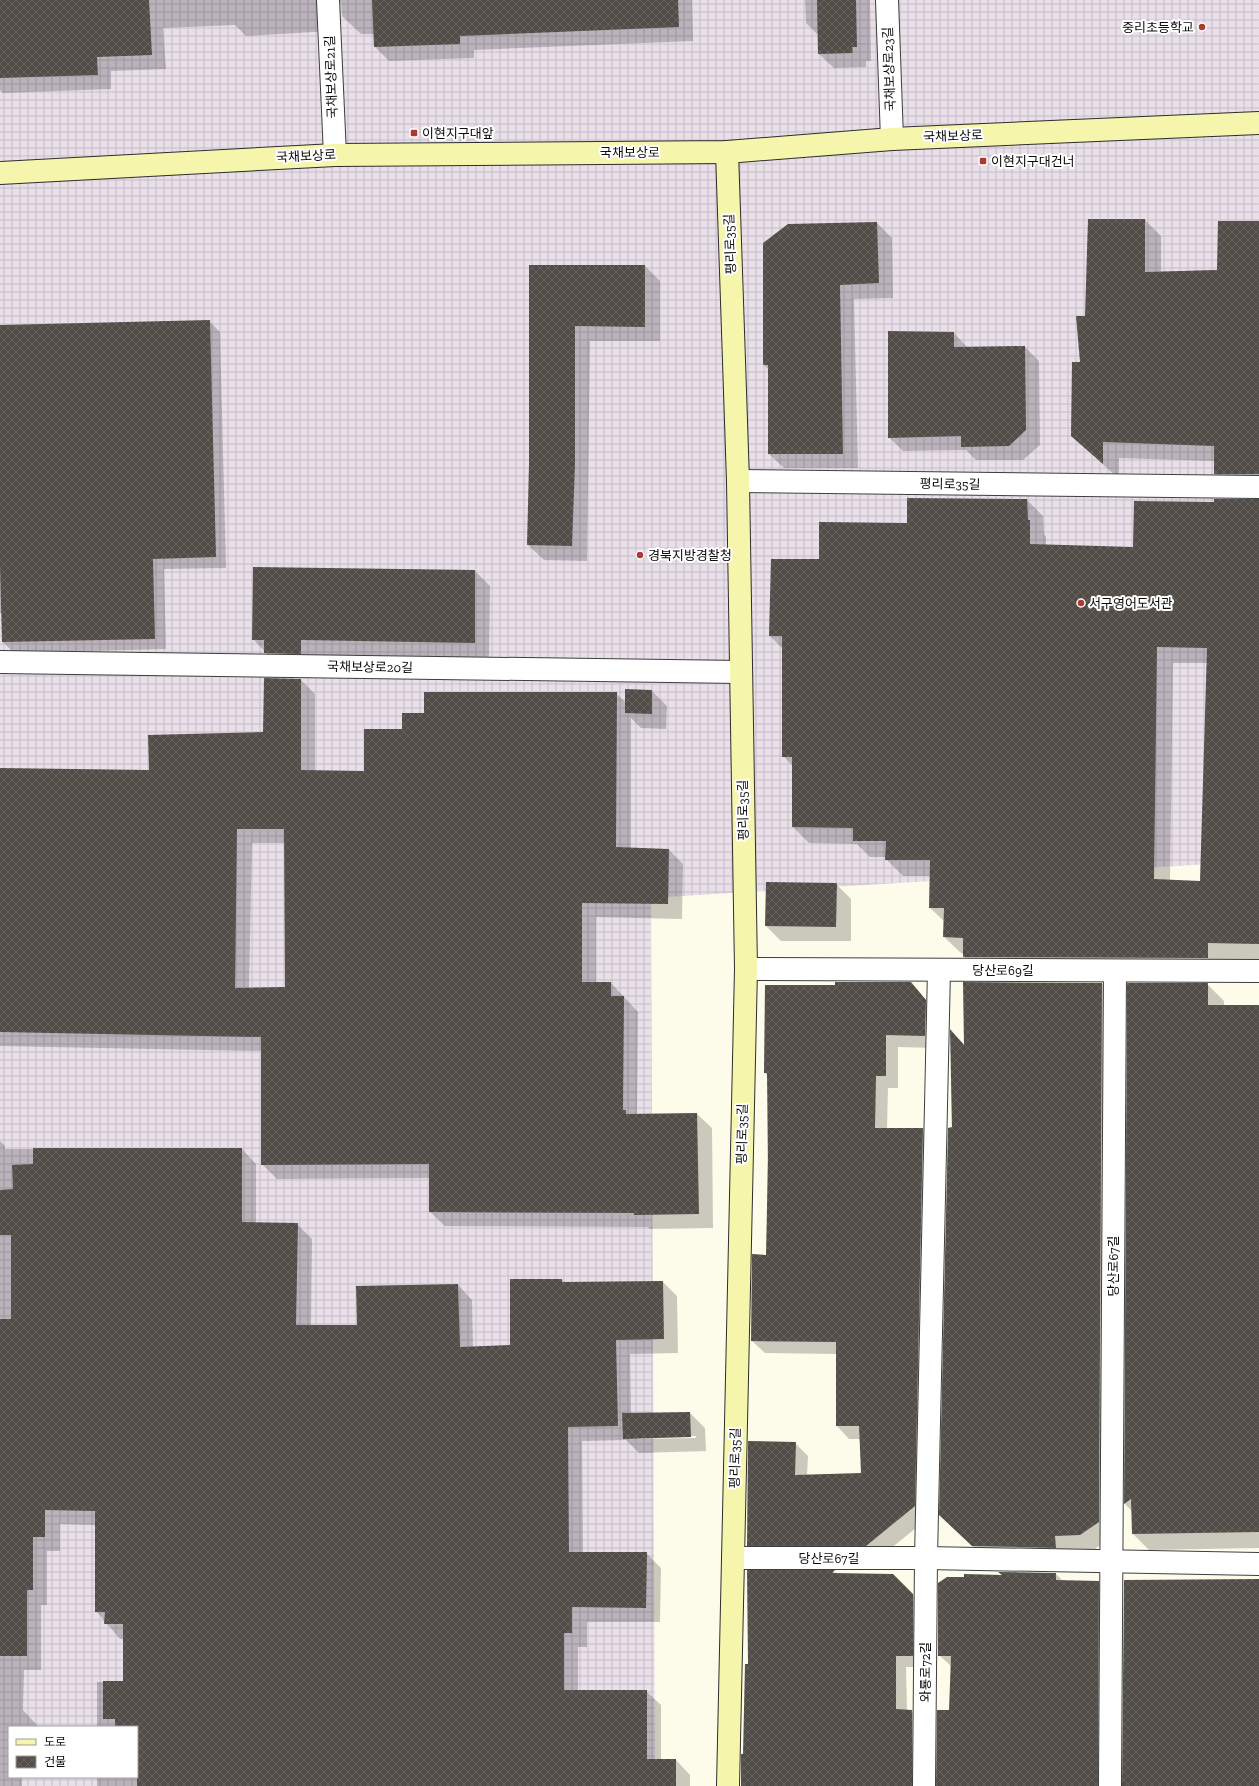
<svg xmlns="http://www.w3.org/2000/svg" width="1259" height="1786" font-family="'Zilla Slab','Noto Sans KR',serif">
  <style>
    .industrial { fill: url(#industrial-grid); fill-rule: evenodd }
    .shadow { fill: #0003; fill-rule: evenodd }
    .building { fill: url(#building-cross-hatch); fill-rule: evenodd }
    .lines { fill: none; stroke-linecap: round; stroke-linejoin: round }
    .street-casing { stroke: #3e3e3e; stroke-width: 24 }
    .secondary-casing { stroke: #2d2d2d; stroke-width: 24 }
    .street { stroke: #fff; stroke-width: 22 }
    .secondary { stroke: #f5f6ac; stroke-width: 22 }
    .poi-dot { fill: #ab3b32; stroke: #fff; stroke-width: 1.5 }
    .labels { text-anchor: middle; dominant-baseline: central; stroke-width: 4; stroke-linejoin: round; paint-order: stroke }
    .poi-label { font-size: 13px; fill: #0b0b0b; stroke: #fff; text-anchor: start }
    .street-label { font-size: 13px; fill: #0b0b0b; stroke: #fff }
  </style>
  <defs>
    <pattern id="industrial-grid" width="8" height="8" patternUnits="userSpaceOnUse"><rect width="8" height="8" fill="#e9dfe9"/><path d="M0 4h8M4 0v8" fill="none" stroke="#c6bec6"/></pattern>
    <pattern id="building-cross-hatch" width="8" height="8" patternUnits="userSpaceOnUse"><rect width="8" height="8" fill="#524d48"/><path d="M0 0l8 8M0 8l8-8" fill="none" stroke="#66625e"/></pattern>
  </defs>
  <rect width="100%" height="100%" fill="#fdfcea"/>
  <path class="industrial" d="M0,0H1259V861L651,898L655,1786H0ZM9,1727H137V1777H9Z"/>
  <g class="shadow">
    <path d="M0,0H692L693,41L474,50V58L389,61L375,47L374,34H361L342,16L341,2L336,3L330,31L246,36L235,25L163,28L166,69L111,71V89L3,93L0,90Z"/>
    <path d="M805,0H870L871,61H866V67L834,68L819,54V36L806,23Z"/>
    <path d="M1145,220L1161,236V272L1218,270L1259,222V491L1231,490L1215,474V461L1119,458V479L1072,436L1086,317Z"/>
    <path d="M877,223L892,238L893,298L854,299L858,468H784L769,454V370L764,365Z"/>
    <path d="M530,266H645L660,281V341H590L587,561L544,560L528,545L530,464Z"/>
    <path d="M209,321L220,332L226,568L164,569L166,649L14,653L3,642L2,613H0V326Z"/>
    <path d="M954,333L968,348L1025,347L1039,361L1040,445L1023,460H976L966,450L903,451L889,437Z"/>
    <path d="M1027,500L1043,516L1044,534L1046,537V546L1134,548L1215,503L1259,500V959H1224V974L980,973L964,957V954L961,953L944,937L945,922L930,908V876H903L886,859V857H870L857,844L809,843L793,827V766L783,756V649L770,636L820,560L908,524ZM1173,663H1207L1201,882L1170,881Z"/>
    <path d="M254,568L475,571L490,586L489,658L316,655V668H280L253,639Z"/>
    <path d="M301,680L315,694V772H365L403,730L425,714L616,693L626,703L652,691L667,706L666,729L641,728L631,718V849L669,850L683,864L682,919L596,917V983H611L638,1012L637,1115L697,1114L712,1128L713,1228L650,1229L648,1227L445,1226L430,1212V1178L277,1179L262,1164V1051L0,1046V769L150,772L264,733ZM252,843H285L286,988H249Z"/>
    <path d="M836,884L851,899V941H781L766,926Z"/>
    <path d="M910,983L938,1013L937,1048L898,1047V1088H888L887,1129H923L935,1141L927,1519L879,1558H760L748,1545L795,1443L808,1456L807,1475L862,1474L861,1439H849L837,1426V1354L765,1353L752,1341L767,1256L768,1076L765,1073L836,986Z"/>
    <path d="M964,983L1102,984L1116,998L1113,1536L1095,1549H1069L1070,1562L987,1560L955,1529L951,1031L965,1045Z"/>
    <path d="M1128,984H1207L1224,1001V1006H1259V1548L1149,1550L1133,1534L1132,1511L1125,1504Z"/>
    <path d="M0,1141L5,1146V1149H242L256,1164V1223L297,1224L312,1239L311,1326H358L458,1285L472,1300L473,1347L511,1346L562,1280L565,1283L663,1282L677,1296L678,1353L630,1354L631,1414L690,1413L705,1428L706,1451L639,1453L626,1440L582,1441L583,1553H646L661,1568L660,1622H587V1647H578V1691H646L661,1705V1760H676L690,1775V1786H97V1777H137V1727H97V1682H124V1639H120L96,1611V1525L60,1524V1551H47V1605H41V1670H24L23,1710L37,1725V1727H9V1777H22V1786H0ZM696,1436V1438L637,1439V1437Z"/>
    <path d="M748,1572H834L837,1574L893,1575L924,1606L923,1667H906L907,1711H912L923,1722L922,1786H742L749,1665Z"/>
    <path d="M1056,1574L1063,1581L1098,1582L1109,1593L1108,1786H937L950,1711L952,1667L939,1655L1004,1576Z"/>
  </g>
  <g class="building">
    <path d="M0,0H149L152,55L97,57L98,75L0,78Z"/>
    <path d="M372,0H678L679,27L460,36V44L374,47Z"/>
    <path d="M817,0H856L857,47H852L853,53L818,54Z"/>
    <path d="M1088,219H1145V272L1217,270L1218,221H1259V474H1214V446L1103,442V464L1071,436L1072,362H1080L1076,316H1085Z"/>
    <path d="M877,222L879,283L840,285L843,454H768V365H763V243L788,224Z"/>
    <path d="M529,265H645V327L575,326V464L572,546L527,545L529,464Z"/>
    <path d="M210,320L216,557L153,559L155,639L2,642L0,564V325Z"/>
    <path d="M888,331L954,332V347L1025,346L1026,430L1009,446L961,447V436L888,438Z"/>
    <path d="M907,498L1027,499L1028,520H1030V544L1133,547L1134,501L1214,502V499H1259V944L1208,943V958L963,957V938L943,937L944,908H929L930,860H885L886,841H853V828L792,827V757H782V636H769L771,559H819V522L907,523ZM1157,647L1207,648L1200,881L1154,879Z"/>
    <path d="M253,567L475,570V643L301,640V654L264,653V640H252Z"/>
    <path d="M264,678L301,679V770L364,771V729H402V713H424V692H617L616,847L669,849L668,904L582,903V982H611V996H624L623,1110H626V1114L697,1113L699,1214L634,1215V1213L429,1212V1164L261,1165V1037L0,1032V768L149,770L148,735L263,732ZM237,829H284L285,987L235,988Z"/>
    <path d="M625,689L652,690V714L625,713Z"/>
    <path d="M766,882L837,883L836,927L765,926Z"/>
    <path d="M835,982H911L926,1000L925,1036L886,1035V1076H876L875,1128H923L915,1506L866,1546H747L748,1441L796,1442L795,1475L861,1473L859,1426H836V1342L751,1341L752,1254L766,1255L768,1160L767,1073H764L765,985H835Z"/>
    <path d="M963,982L1102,983L1099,1522L1080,1535L1055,1536L1056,1548L972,1546L939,1515L948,1128L952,1127L950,1029L964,1045Z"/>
    <path d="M1127,983H1208V1005H1259V1532L1132,1534L1131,1499L1124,1504Z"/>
    <path d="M33,1148H242V1222L298,1223L296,1325H357L356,1286L458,1284L460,1347L510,1345V1279H562V1282L663,1281L664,1339L616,1340L618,1426L568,1427L569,1552H647L646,1608L572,1607V1633H564V1690H647V1759H676V1786H137V1727H115V1719H103V1681H123V1624H104L105,1612H95V1511L45,1510V1537H33V1590H27V1656H0V1319H11V1235H0V1190L13,1189L12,1165L33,1164Z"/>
    <path d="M690,1412L691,1437L623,1439L622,1413Z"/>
    <path d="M747,1570H835L832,1573L893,1574L913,1594V1656H896V1709L912,1710V1786H741V1754H743L745,1664H748Z"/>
    <path d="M998,1572L1056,1573V1580L1099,1581L1098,1786H936L937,1710H949L951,1656H938V1583L947,1577H964V1574L1002,1575Z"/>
    <path d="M1259,1579V1786H1122L1124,1580Z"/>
  </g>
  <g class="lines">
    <defs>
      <g id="street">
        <path d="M328,0L335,155"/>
        <path d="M887,0L892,139"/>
        <path d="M738,481L1259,487"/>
        <path d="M0,662L740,672"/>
        <path d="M746,969L1259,971"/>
        <path d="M733,1558H926L1259,1564"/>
        <path d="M924,1786L926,1558L939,970"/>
        <path d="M1110,1786L1115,971"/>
      </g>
      <g id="secondary">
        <path d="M727,152L738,481L746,969L728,1786"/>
        <path d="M0,173L335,155L727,152L892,139L1259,123"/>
      </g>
    </defs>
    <use href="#street" class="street-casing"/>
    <use href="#secondary" class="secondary-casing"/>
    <use href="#street" class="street"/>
    <use href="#secondary" class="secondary"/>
  </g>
  <g class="poi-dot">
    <circle cx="1202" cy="27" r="4"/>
    <rect x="410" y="129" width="8" height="8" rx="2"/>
    <rect x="979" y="157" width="8" height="8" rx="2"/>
    <circle cx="640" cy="555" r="4"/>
    <circle cx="1081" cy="603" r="4"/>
  </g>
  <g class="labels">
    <g class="poi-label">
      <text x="1194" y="27" text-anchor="end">중리초등학교</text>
      <text x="422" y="133">이현지구대앞</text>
      <text x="991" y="161">이현지구대건너</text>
      <text x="648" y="555">경북지방경찰청</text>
      <text x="1089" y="603">서구영어도서관</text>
    </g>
    <g class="street-label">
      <text transform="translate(889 69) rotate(-92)">국채보상로23길</text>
      <text transform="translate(331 77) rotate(-92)">국채보상로21길</text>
      <text transform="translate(953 136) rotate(-2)">국채보상로</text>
      <text x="630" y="152">국채보상로</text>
      <text transform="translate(306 156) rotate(-3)">국채보상로</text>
      <text transform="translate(730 244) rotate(-92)">평리로35길</text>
      <text transform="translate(950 484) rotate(1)">평리로35길</text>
      <text transform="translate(370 667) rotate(1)">국채보상로20길</text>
      <text transform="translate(743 810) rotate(-91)">평리로35길</text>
      <text x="1003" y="970">당산로69길</text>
      <text transform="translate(742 1134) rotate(-89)">평리로35길</text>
      <text transform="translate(1113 1266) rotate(-90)">당산로67길</text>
      <text transform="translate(735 1458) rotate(-89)">평리로35길</text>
      <text x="829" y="1558">당산로67길</text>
      <text transform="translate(925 1672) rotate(-90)">와룡로72길</text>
    </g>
  </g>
  <rect x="8" y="1726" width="130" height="52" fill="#ffffff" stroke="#9d9d9d"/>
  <rect x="16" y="1739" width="20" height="6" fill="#f5f6ac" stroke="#9d9d9d"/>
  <text x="44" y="1746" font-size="12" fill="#0b0b0b">도로</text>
  <rect x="16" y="1756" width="20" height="12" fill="url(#building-cross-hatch)" stroke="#9d9d9d"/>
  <text x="44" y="1766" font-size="12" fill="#0b0b0b">건물</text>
</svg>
